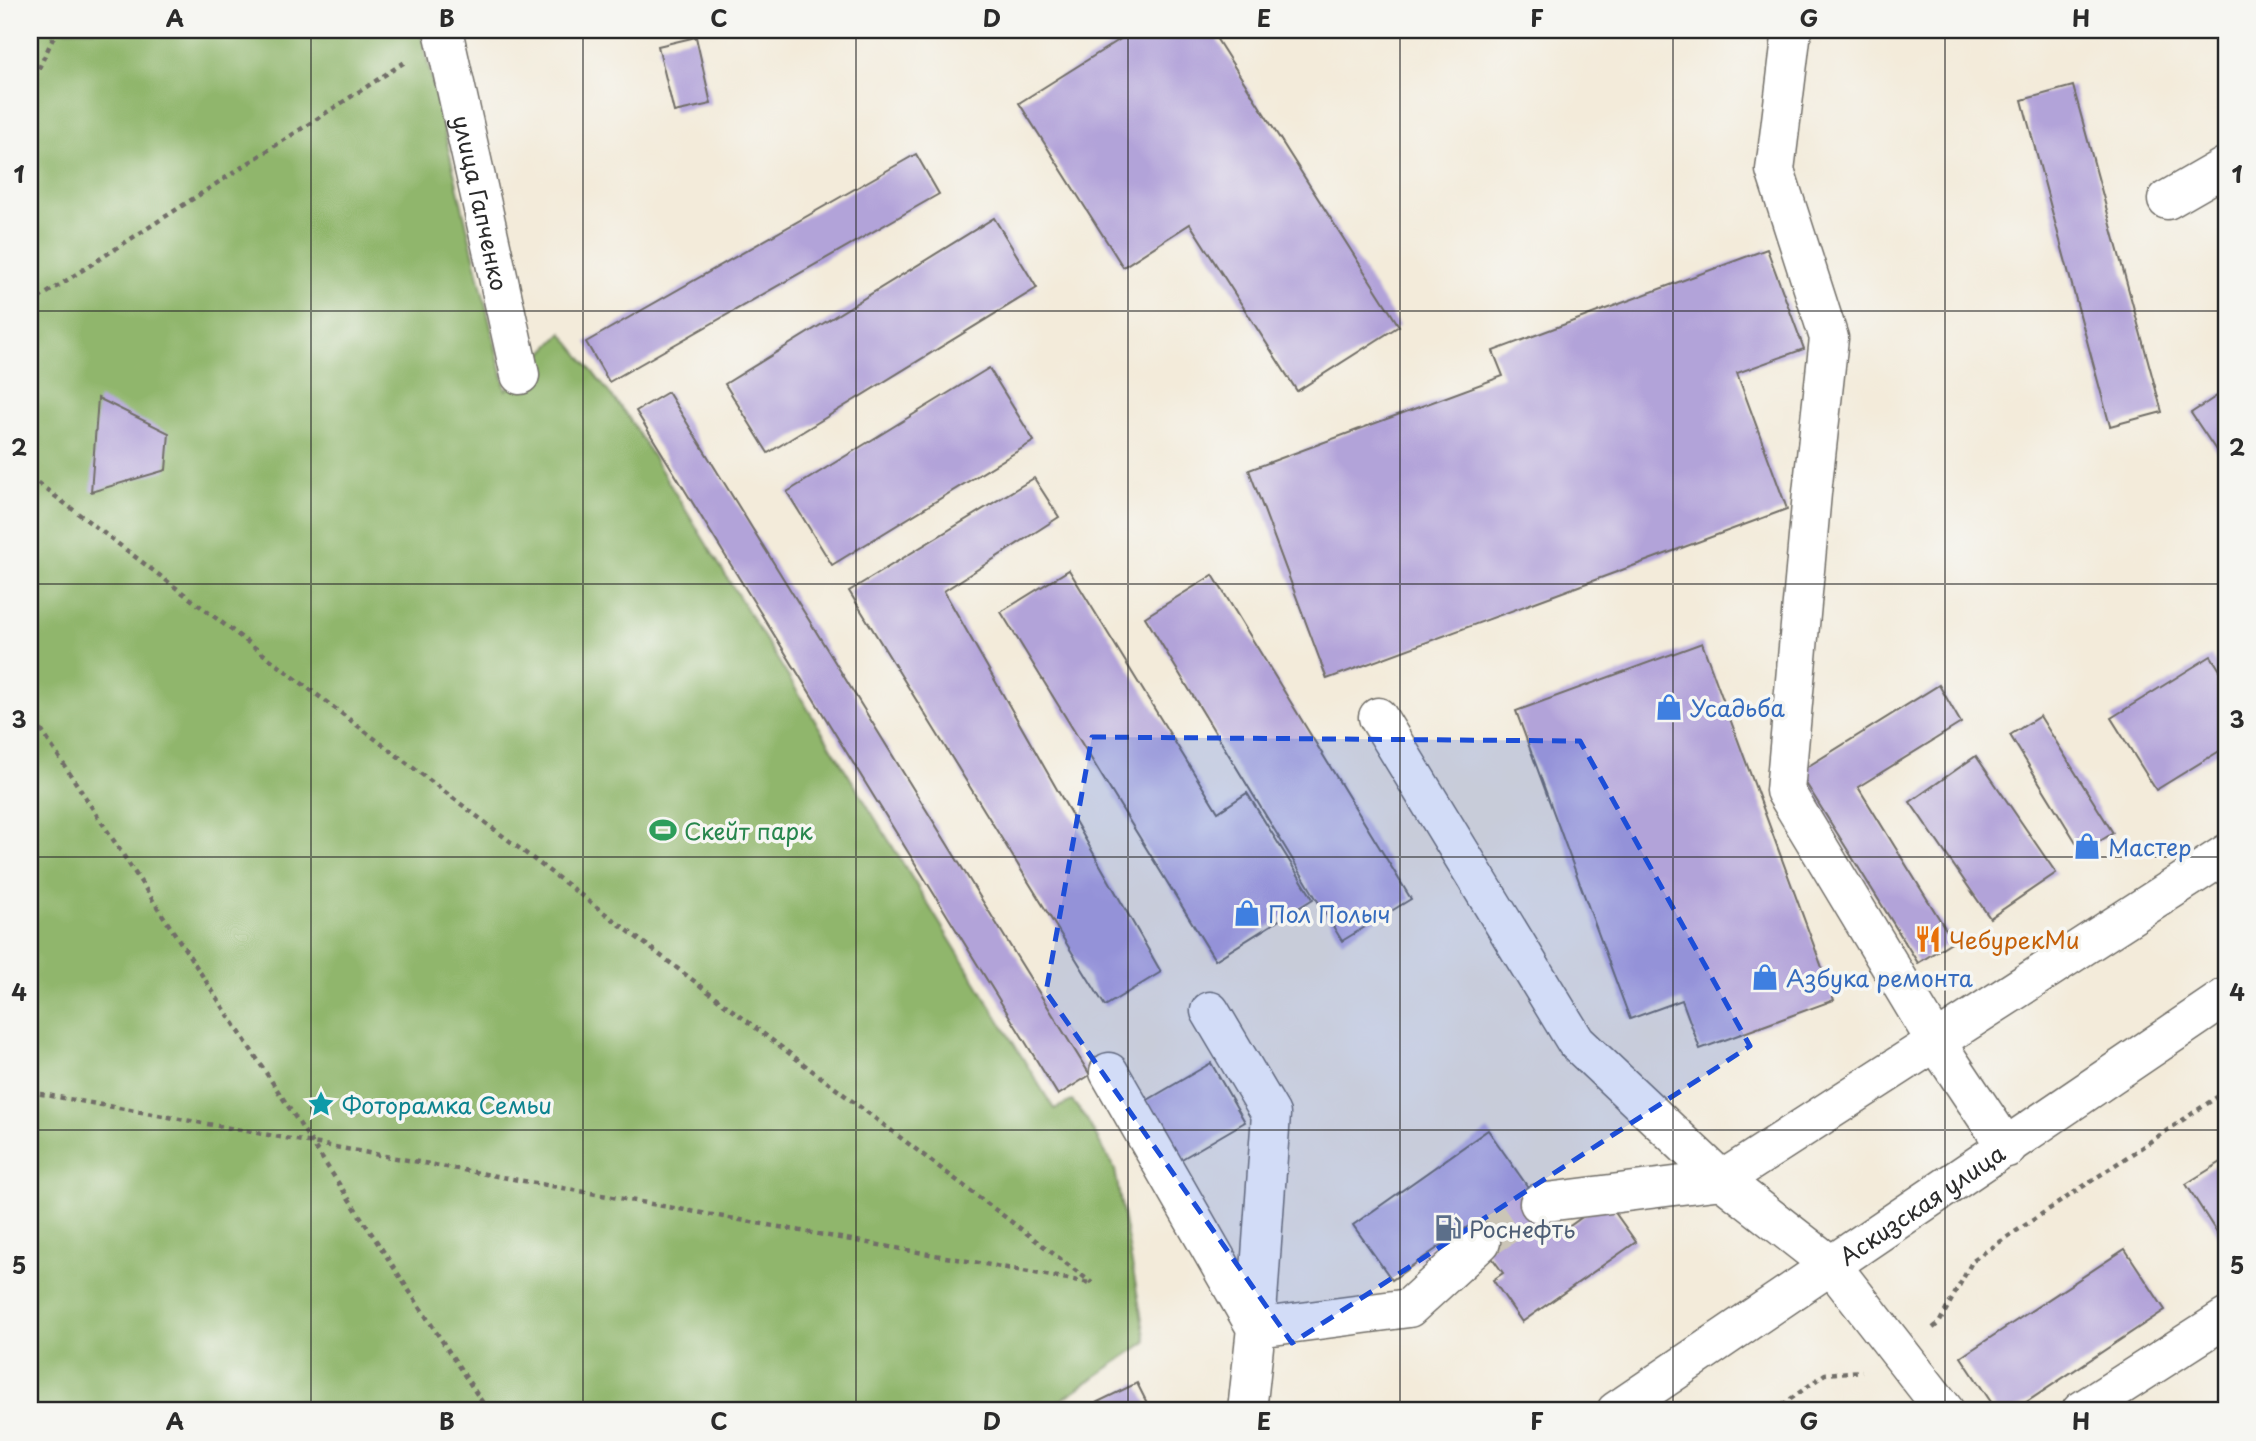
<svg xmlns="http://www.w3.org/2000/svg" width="2256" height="1441" font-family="'Playpen Sans',sans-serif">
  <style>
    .forest { fill: #90b66c; stroke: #5e704c; stroke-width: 2 }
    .building { fill: #b2a3d9 }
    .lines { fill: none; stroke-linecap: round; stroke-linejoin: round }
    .minor-tunnel { stroke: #cbc5b7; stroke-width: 38; stroke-dasharray: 38 19; stroke-linecap: butt }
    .minor-casing { stroke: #716e68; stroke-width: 41 }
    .major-casing { stroke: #716e68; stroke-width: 41 }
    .path { stroke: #716e68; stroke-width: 4.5; stroke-dasharray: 5 5; stroke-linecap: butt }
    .minor { stroke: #fff; stroke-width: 38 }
    .major { stroke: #fff; stroke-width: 38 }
    .marked { fill: #1d4ed8; fill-opacity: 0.2; stroke: #1d4ed8; stroke-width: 5; stroke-dasharray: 14 9; stroke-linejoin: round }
    .grid { fill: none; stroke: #2b2b2b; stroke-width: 2; stroke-opacity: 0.55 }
    .labels { text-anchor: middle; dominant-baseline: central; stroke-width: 7; stroke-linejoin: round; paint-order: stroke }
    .street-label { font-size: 23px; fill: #2b2b2b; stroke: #f6f6f2 }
    .shop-label { font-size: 23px; fill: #366cbe; stroke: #f6f6f2; text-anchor: start }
    .leisure-label { font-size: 23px; fill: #27864d; stroke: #f6f6f2; text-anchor: start }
    .food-label { font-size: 23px; fill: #c56008; stroke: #f6f6f2; text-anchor: start }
    .culture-label { font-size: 23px; fill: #0d838f; stroke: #f6f6f2; text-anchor: start }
    .service-label { font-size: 23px; fill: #4e5e75; stroke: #f6f6f2; text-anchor: start }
    .neatline { fill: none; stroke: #2b2b2b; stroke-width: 2.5 }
    .grid-label { font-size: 23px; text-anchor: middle; font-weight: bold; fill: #2b2b2b }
  </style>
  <rect width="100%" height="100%" fill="#f6f6f2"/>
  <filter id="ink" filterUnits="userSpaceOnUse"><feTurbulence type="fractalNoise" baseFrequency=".0143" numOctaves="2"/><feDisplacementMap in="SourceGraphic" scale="14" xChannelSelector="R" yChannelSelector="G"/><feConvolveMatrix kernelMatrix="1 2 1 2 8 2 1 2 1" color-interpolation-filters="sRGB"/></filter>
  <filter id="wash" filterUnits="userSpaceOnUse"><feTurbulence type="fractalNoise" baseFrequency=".00686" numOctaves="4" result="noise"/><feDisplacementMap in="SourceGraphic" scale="28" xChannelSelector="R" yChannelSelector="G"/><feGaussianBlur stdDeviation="1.57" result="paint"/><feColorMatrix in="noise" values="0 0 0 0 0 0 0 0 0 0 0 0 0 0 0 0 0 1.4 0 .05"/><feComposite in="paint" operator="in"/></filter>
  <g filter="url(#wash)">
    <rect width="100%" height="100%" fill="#f3ebda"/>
    <path class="forest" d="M30,30H420L506,390L562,333L629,418L1054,1109L1072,1101L1086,1118L1115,1170L1146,1342L1045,1411H30Z"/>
    <g id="blocks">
      <g class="building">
        <path d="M1135,30H1211L1399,326L1297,391L1190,224L1123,267L1019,103Z"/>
        <path d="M696,37L711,104L674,112L658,46Z"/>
        <path d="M2073,86L2162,412L2110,426L2022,100Z"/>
        <path d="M916,154L939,194L609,382L586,342Z"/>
        <path d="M994,218L1037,288L768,453L725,384Z"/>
        <path d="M1767,249L1804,349L1737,373L1787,509L1327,679L1249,470L1503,376L1493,351Z"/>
        <path d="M989,368L1034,441L832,565L787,492Z"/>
        <path d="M668,392L1090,1075L1058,1095L636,411Z"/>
        <path d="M2223,392L2226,396V465L2191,413Z"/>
        <path d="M98,398L169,433L166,470L91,492Z"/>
        <path d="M1034,478L1059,517L944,591L1161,972L1105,1006L849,591Z"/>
        <path d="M1069,570L1218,812L1247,793L1313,899L1215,960L1001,612Z"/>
        <path d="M1213,575L1411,899L1342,941L1145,617Z"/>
        <path d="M1702,643L1834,1000L1700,1049L1682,1000L1630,1019L1516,711Z"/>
        <path d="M2211,656L2226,680V747L2156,790L2111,718Z"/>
        <path d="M1939,685L1961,723L1858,787L1953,941L1918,963L1799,772Z"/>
        <path d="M2040,716L2113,833L2082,852L2010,735Z"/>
        <path d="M1976,756L2056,873L1990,918L1910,802Z"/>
        <path d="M1211,1063L1245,1122L1180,1160L1146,1101Z"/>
        <path d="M1488,1130L1560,1233L1606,1200L1636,1242L1522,1322L1493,1280L1503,1273L1469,1226L1392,1280L1353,1225Z"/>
        <path d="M2226,1159V1247L2186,1184Z"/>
        <path d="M2125,1249L2165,1310L2013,1411H1997L1961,1357Z"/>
        <path d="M1137,1383L1151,1411H1084L1083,1409Z"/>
      </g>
    </g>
  </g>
  <g filter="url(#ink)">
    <use href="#blocks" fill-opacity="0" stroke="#716e68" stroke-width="2"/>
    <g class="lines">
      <path class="minor-tunnel" d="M1481,1242L1539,1203"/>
      <defs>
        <g id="minor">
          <path id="s1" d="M443,30L520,375"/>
          <path d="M1792,30L1775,170L1829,338L1812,493L1785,791L1936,1042L2007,1148"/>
          <path d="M2167,200L2226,166"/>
          <path d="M1378,717L1576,1042L1722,1180L2226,854"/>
          <path d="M1210,1011L1271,1114L1256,1328L1409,1308L1481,1242"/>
          <path d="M1109,1072L1256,1328L1247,1411"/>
          <path d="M1539,1203L1722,1180L1832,1266L1945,1411"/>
          <path d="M2081,1411L2226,1318"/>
        </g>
        <g id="major">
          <path id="s2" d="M1616,1411L2226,997"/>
        </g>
      </defs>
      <use href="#minor" class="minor-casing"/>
      <use href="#major" class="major-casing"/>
      <g class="path">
        <path d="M30,87L57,30"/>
        <path d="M30,304L408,60"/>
        <path d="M30,477L1092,1283"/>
        <path d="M30,713L488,1411"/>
        <path d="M30,1092L1090,1283"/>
        <path d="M1933,1328L1939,1323L1973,1260L2226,1091"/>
        <path d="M1774,1411L1825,1374L1862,1371"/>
      </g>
      <use href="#minor" class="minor"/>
      <use href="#major" class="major"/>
    </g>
  </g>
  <path class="marked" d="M1092,737L1580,741L1750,1046L1292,1343L1046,992Z"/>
  <path class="grid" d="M311,30V1411M583,30V1411M856,30V1411M1128,30V1411M1400,30V1411M1673,30V1411M1945,30V1411M30,311H2226M30,584H2226M30,857H2226M30,1130H2226"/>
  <defs>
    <symbol id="shop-bare" viewBox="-9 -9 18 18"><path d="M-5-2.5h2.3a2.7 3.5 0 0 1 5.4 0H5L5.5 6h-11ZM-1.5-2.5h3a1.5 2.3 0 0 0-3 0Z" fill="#3f7fe0" stroke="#f6f6f2" stroke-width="2.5" paint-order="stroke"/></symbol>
    <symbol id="stadium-bare" viewBox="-9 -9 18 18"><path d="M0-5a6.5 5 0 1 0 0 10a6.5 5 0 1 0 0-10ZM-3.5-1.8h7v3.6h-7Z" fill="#2e9e5b" stroke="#f6f6f2" stroke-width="2.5" paint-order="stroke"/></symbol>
    <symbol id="restaurant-bare" viewBox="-9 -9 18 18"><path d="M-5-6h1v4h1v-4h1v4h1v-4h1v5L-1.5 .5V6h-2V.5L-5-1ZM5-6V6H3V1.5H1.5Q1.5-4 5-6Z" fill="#e8710a" stroke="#f6f6f2" stroke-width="2.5" paint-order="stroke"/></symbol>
    <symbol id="sight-bare" viewBox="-9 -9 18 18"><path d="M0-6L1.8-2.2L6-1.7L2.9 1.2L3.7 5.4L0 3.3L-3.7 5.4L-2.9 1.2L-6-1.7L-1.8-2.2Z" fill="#0f9aa8" stroke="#f6f6f2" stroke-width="2.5" paint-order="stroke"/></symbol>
    <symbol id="fuel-bare" viewBox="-9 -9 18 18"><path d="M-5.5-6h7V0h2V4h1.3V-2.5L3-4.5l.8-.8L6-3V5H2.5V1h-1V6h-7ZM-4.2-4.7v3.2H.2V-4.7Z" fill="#5c6f8a" stroke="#f6f6f2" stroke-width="2.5" paint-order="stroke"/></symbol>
  </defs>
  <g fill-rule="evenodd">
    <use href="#shop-bare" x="1650" y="688" width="38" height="38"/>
    <use href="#stadium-bare" x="644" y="811" width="38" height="38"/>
    <use href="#shop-bare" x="2068" y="827" width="38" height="38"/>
    <use href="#shop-bare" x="1228" y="894" width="38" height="38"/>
    <use href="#restaurant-bare" x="1909" y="920" width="38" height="38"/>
    <use href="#shop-bare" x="1746" y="958" width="38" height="38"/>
    <use href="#sight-bare" x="302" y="1085" width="38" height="38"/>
    <use href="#fuel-bare" x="1429" y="1209" width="38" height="38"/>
  </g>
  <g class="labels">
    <g class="street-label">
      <text stroke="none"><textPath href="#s1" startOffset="177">улица Гапченко</textPath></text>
      <text stroke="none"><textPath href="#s2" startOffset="369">Аскизская улица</textPath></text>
    </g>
    <g class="shop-label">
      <text x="1690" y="707">Усадьба</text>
      <text x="2108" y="846">Мастер</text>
      <text x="1268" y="913">Пол Полыч</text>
      <text x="1786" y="977">Азбука ремонта</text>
    </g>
    <g class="leisure-label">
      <text x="684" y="830">Скейт парк</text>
    </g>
    <g class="food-label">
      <text x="1949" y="939">ЧебурекМи</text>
    </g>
    <g class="culture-label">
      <text x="342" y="1104">Фоторамка Семьи</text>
    </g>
    <g class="service-label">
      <text x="1469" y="1228">Роснефть</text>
    </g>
  </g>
  <rect width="2256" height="1441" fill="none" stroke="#f6f6f2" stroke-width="77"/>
  <rect x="38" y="38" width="2180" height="1364" class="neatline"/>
  <g class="grid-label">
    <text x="175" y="27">A</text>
    <text x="447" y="27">B</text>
    <text x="719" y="27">C</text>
    <text x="992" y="27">D</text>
    <text x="1264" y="27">E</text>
    <text x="1537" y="27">F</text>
    <text x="1809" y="27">G</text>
    <text x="2081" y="27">H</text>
    <text x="19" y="183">1</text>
    <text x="2237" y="183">1</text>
    <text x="19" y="456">2</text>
    <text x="2237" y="456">2</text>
    <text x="19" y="728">3</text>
    <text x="2237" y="728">3</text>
    <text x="19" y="1001">4</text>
    <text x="2237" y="1001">4</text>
    <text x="19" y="1274">5</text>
    <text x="2237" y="1274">5</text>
    <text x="175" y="1430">A</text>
    <text x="447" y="1430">B</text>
    <text x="719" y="1430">C</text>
    <text x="992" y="1430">D</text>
    <text x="1264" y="1430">E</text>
    <text x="1537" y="1430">F</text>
    <text x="1809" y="1430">G</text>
    <text x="2081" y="1430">H</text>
  </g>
</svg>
